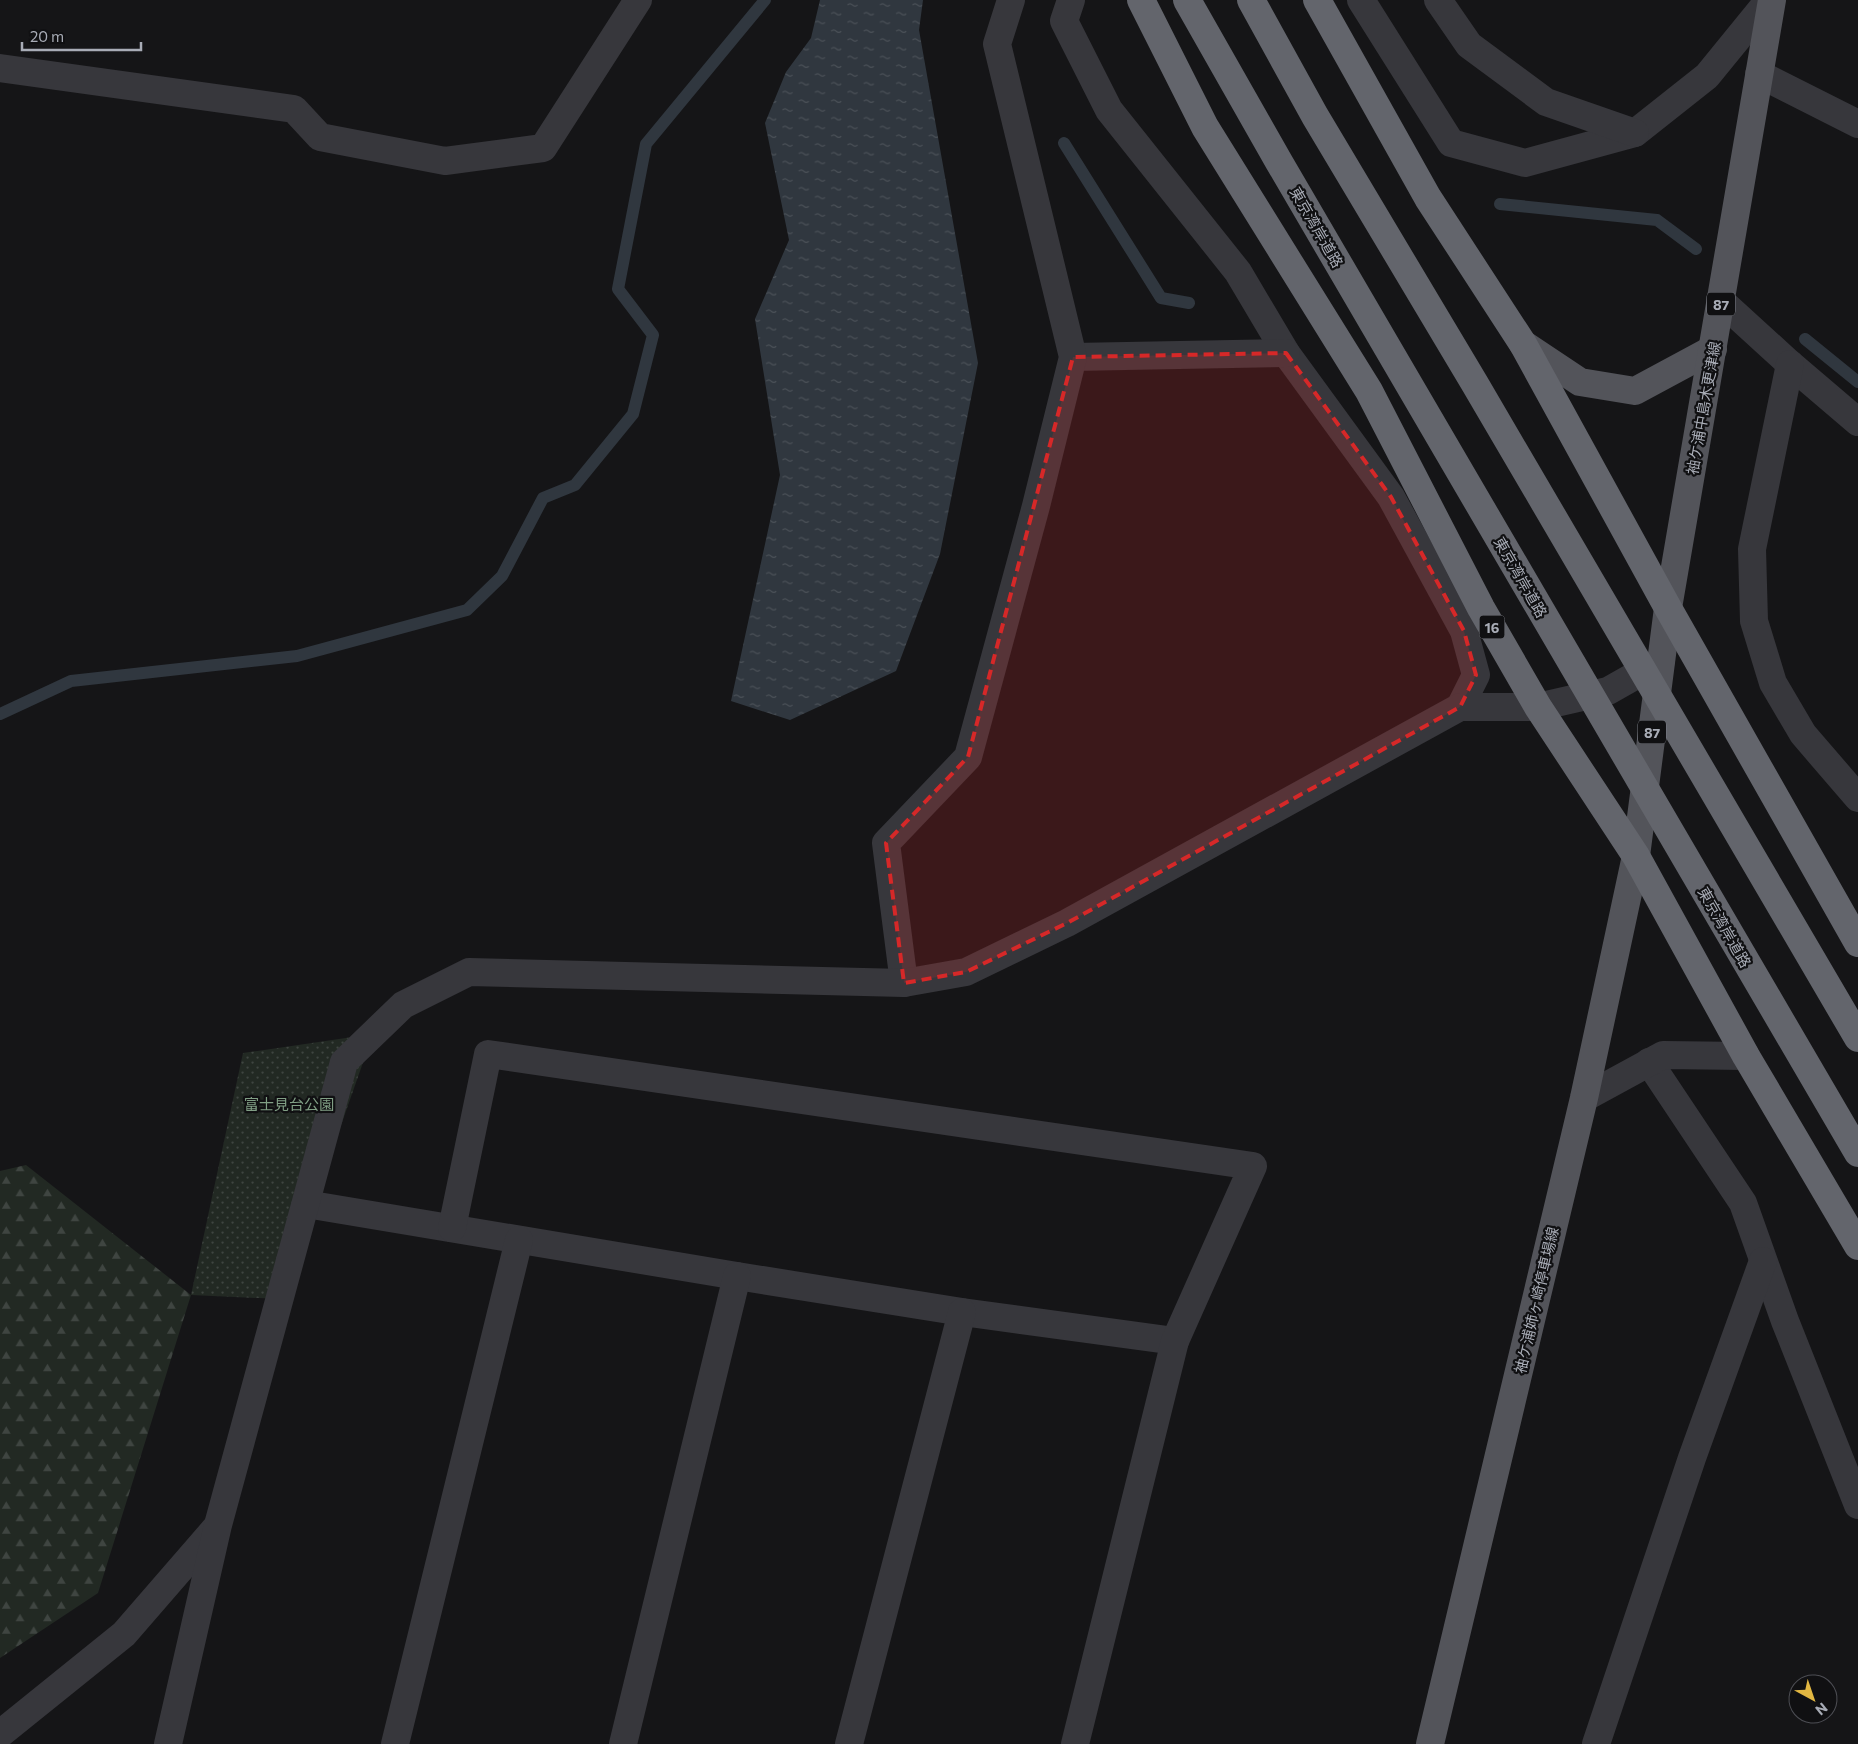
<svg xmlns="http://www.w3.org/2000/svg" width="1858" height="1744" font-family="Commissioner,'Noto Sans JP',sans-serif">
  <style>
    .grass { fill: url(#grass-dots) }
    .forest { fill: url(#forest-firs) }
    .water { fill: url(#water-ripples) }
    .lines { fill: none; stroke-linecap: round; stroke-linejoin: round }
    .stream { stroke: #30373f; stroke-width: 12 }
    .minor { stroke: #37373c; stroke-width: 28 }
    .major { stroke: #53545a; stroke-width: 28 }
    .highway { stroke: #63656c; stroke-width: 28 }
    .highway-bridge { stroke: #63656c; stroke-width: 28 }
    .marked { fill: #d62828; fill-opacity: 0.2; stroke: #d62828; stroke-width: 4; stroke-dasharray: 10 6; stroke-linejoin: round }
    .labels { text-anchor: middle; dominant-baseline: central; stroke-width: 4.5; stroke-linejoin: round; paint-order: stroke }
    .shield { fill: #101012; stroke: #7a7d85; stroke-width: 1 }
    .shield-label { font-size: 14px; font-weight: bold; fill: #a8acb6 }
    .street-label { font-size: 15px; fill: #a8acb6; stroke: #101012 }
    .park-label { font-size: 15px; fill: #819f85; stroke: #101012 }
  </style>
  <defs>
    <pattern id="grass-dots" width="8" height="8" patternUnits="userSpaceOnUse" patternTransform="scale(1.25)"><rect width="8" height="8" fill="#222923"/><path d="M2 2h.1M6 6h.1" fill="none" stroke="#3f4541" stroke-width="1.8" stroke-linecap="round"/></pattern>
    <pattern id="forest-firs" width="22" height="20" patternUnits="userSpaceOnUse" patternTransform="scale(1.25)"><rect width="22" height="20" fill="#222923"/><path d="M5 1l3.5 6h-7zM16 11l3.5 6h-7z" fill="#3f4541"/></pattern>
    <pattern id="water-ripples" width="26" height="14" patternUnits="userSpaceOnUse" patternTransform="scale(1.25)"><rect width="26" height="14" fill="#30373f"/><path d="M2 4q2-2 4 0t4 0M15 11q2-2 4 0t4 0" fill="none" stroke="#4b5158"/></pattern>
  </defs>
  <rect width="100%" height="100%" fill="#151517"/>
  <path class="grass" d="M373,1034L280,1299L191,1295L243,1053Z"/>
  <path class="forest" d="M26,1165L191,1295L98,1593L0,1658V1171Z"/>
  <path class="water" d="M820,0H923L919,30L978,363L940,554L896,671L790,720L731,701L780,475L755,319L789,240L765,123L786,72L811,38Z"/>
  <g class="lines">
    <g class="stream">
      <path d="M1064,143L1161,298L1189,303"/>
      <path d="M1500,204L1657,220L1696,249"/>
      <path d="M1805,339L1858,382"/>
      <path d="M0,714L71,681L297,656L467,610L502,576L543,498L575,485L633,414L653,335L618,289L646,144L765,0"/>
    </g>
    <g class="minor">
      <path d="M1071,0L1064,21L1109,110L1238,272L1286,353L1391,497L1464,631L1476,675L1460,707"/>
      <path d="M1361,0L1451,143L1525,163L1635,133L1707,76L1769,0"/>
      <path d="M1438,0L1469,45L1546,102L1635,133"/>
      <path d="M0,68L294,109L320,137L445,161L543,148L638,0"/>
      <path d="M1759,74L1858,124"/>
      <path d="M1721,301L1790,364L1858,422"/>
      <path d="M1073,357L1286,353"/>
      <path d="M1790,364L1752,549L1754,621L1773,683L1803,734L1858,798"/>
      <path d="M904,983L886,843L968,757L1036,506L1073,357L997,44L1011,0"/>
      <path d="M1649,1062L1743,1203L1785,1321L1858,1505"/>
      <path d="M1584,1098L1663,1055L1746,1056"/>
      <path d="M306,1204L737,1276L962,1312L1175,1341"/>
      <path d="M452,1228L488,1054L1253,1166L1175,1341L1075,1744"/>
      <path d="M0,1734L124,1634L215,1529"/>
      <path d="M168,1744L218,1525L344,1062L403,1005L469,972L904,983L966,972L1067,923L1460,707H1538L1608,691L1661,661"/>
      <path d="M395,1744L519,1240"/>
      <path d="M623,1744L737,1276"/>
      <path d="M849,1744L962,1312"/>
      <path d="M1596,1744L1692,1458L1763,1261"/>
    </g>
    <g class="major">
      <path d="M1523,344L1580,382L1635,391L1713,349"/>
      <path d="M1430,1744L1584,1098L1636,856L1668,608L1772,0"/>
    </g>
    <g class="highway">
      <path d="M1141,0L1205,127L1369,391L1481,608L1538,707L1636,856L1746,1056L1858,1246"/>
      <path d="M1317,0L1428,198L1523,344L1668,608L1858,943"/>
    </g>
    <g class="highway-bridge">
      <path d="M1187,0L1279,162L1858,1153"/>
      <path d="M1251,0L1315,116L1475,384L1858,1038"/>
    </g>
  </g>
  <path class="marked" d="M1286,353L1391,497L1464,631L1476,675L1460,707L1067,923L966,972L904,983L886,843L968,757L1073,357Z"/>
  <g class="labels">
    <g class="shield">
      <rect x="1707" y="292.5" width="28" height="23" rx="4"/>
      <rect x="1479.5" y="615.5" width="25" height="23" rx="4"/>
      <rect x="1638" y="720.5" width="28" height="23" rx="4"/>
    </g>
    <g class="shield-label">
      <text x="1721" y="304">87</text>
      <text x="1492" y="627">16</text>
      <text x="1652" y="732">87</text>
    </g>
    <g class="street-label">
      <text transform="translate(1317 227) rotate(60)">東京湾岸道路</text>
      <text transform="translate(1703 408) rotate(-80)">袖ケ浦中島木更津線</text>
      <text transform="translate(1521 577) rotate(60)">東京湾岸道路</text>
      <text transform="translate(1725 927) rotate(60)">東京湾岸道路</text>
      <text transform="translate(1536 1300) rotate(-77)">袖ケ浦姉ヶ崎停車場線</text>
    </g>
    <g class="park-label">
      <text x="289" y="1104">富士見台公園</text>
    </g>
  </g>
  <g transform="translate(1813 1699) rotate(140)"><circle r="24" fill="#101012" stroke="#4d4e54"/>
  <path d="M0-4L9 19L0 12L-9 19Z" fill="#e2b742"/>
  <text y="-8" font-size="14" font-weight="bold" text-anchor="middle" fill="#a8acb6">N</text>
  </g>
  <path d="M22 42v8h119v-8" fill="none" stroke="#a8acb6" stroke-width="2.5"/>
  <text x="30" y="42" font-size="15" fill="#a8acb6" stroke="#101012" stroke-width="4" paint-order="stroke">20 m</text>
</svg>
